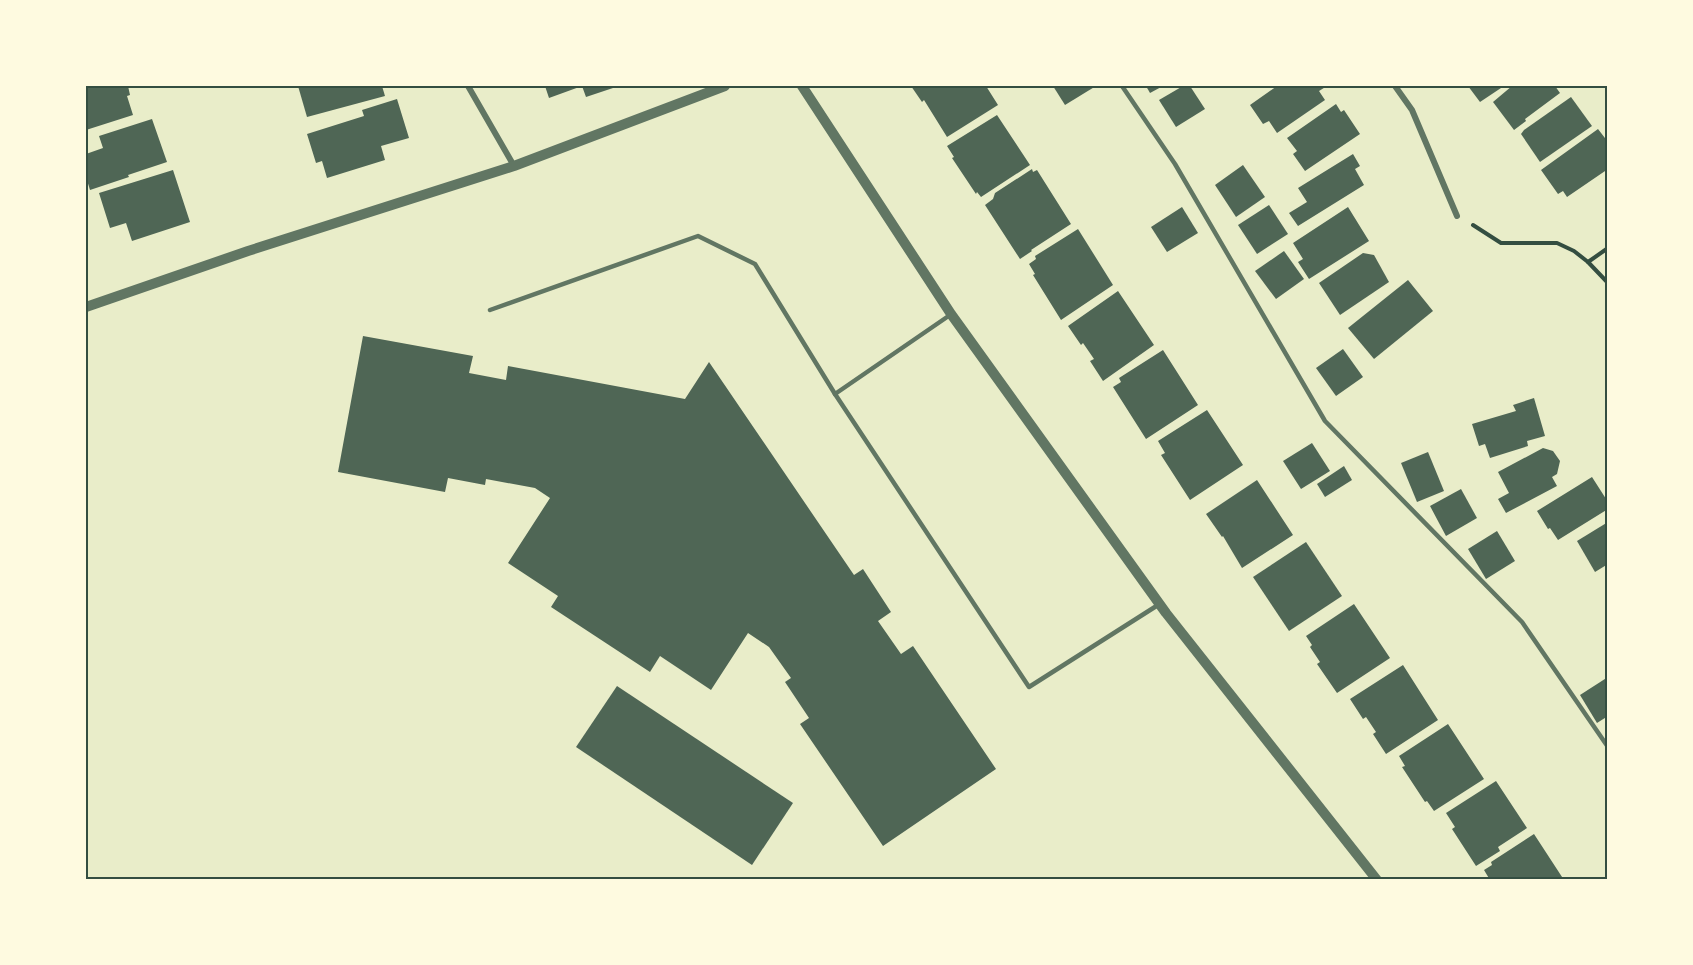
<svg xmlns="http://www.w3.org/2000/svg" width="1693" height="965" font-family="'Noto Sans',sans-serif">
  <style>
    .building { fill: #4f6655 }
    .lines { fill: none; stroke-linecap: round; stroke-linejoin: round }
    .path { stroke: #344e41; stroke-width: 4 }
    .service { stroke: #617663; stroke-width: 4.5 }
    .minor { stroke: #617663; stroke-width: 6 }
    .tertiary { stroke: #617663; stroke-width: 10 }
    .neatline { fill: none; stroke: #344e41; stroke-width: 2 }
  </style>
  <rect width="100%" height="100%" fill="#e9edc9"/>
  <g class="building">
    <path d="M86,86H128L130,95L127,96L133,115L86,130Z"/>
    <path d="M298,86H382L385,96L307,117Z"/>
    <path d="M545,86H619L586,97L582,86L549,98Z"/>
    <path d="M911,86H986L998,105L947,137L924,100L922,102Z"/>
    <path d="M1053,86H1096L1065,105Z"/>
    <path d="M1146,86H1163L1150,93Z"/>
    <path d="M1183,86H1190L1205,109L1176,127L1159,100Z"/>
    <path d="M1277,86H1327L1319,91L1325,100L1277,133L1269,121L1263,124L1250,105Z"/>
    <path d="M1468,86H1504L1480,102Z"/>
    <path d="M1512,86H1555L1560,93L1525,119L1526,121L1514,130L1493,102Z"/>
    <path d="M1571,97L1592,126L1540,162L1521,134L1524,130Z"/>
    <path d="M397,99L409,138L381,146L385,160L327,178L322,161L316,163L307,134L364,116L362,110Z"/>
    <path d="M1336,104L1341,112L1344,110L1360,134L1305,171L1293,154L1297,151L1287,138Z"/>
    <path d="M997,115L1030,165L981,197L977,192L976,194L952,158L954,157L947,146Z"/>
    <path d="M152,119L167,162L128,175L129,177L90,190L86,177V154L103,148L99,136Z"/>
    <path d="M1598,129L1608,142V149L1605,151L1608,154V169L1567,197L1563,191L1558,194L1541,170Z"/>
    <path d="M1353,154L1360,166L1355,169L1364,185L1298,226L1289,213L1307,202L1298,188Z"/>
    <path d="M1243,165L1265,197L1236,217L1215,185Z"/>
    <path d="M1032,169L1033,172L1037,170L1071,224L1031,250L1032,251L1020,259L985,205L993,199L995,193Z"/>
    <path d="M173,170L190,222L132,241L126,223L110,228L99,193Z"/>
    <path d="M1269,205L1288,234L1257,254L1238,225Z"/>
    <path d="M1182,207L1198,233L1167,252L1151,227Z"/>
    <path d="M1348,207L1369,241L1309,279L1298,262L1303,259L1293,243Z"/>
    <path d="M1078,229L1113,285L1061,320L1033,275L1035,274L1029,264L1036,259L1035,256Z"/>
    <path d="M1284,251L1304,279L1276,299L1255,271Z"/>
    <path d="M1363,253L1374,255L1389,282L1340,315L1319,283Z"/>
    <path d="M1408,280L1433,311L1374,359L1348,328Z"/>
    <path d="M1118,291L1154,345L1103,381L1090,361L1094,359L1083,343L1081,345L1068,326Z"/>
    <path d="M363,336L473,356L469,373L506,380L508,366L685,399L709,362L854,575L863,569L891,612L878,621L901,654L913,646L996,769L883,846L800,724L809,718L785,682L791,678L769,647L748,633L711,690L660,656L650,672L551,607L558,596L508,563L550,498L535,488L486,479L485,485L448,478L445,492L338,472Z"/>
    <path d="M1343,349L1363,377L1336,396L1316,368Z"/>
    <path d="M1163,350L1198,405L1146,439L1113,387L1121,382L1119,378Z"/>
    <path d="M1534,398L1545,436L1527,441L1528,446L1490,458L1485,444L1479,446L1472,424L1516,411L1513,405Z"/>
    <path d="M1207,410L1243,465L1190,500L1161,455L1165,453L1158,441Z"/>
    <path d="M1312,443L1330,471L1301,489L1283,461Z"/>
    <path d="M1543,448L1553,451L1560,461L1557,474L1552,477L1557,486L1506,513L1498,499L1509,493L1498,472Z"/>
    <path d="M1428,452L1444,491L1417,502L1401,463Z"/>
    <path d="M1344,466L1352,480L1325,497L1317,484Z"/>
    <path d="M1592,477L1608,502V509L1558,540L1550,528L1548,529L1537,511Z"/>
    <path d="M1257,480L1293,535L1242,568L1223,536L1222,537L1206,514Z"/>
    <path d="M1461,489L1477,518L1446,536L1430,506Z"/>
    <path d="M1608,522V564L1595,572L1577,541Z"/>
    <path d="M1497,531L1515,561L1486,579L1468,549Z"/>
    <path d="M1306,542L1342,596L1289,631L1253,577Z"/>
    <path d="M1354,604L1390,658L1337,693L1317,664L1320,662L1310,647L1312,645L1306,636Z"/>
    <path d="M1403,665L1438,720L1386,754L1373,734L1376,732L1366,717L1363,719L1350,699Z"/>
    <path d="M1608,677V716L1597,723L1580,695Z"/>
    <path d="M617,686L793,803L752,865L576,747Z"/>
    <path d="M1448,724L1484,779L1434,811L1427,801L1425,802L1402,767L1405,766L1399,756Z"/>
    <path d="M1496,781L1527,828L1498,847L1500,851L1476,866L1452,829L1455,827L1446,813Z"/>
    <path d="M1534,834L1564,880H1490L1484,870L1492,865L1491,862Z"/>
  </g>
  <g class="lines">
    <g class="path">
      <path d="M1473,225L1501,243H1557L1574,251L1588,262L1608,283"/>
      <path d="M1588,262L1608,248"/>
    </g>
    <g class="service">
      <path d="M1122,86L1175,164L1325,421L1522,622L1608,747"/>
      <path d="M490,310L698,236L755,264L835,394L950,315"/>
      <path d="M835,394L1029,687L1158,605"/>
    </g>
    <g class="minor">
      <path d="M468,86L514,166"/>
      <path d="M1395,86L1412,110L1457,216"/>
    </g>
    <g class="tertiary">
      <path d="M802,86L951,314L1166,613L1377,880"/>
      <path d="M86,307L248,251L514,166L725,86"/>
    </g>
  </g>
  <rect width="1693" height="965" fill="none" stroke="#fefae0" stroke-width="174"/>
  <rect x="87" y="87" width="1519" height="791" class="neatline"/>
</svg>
